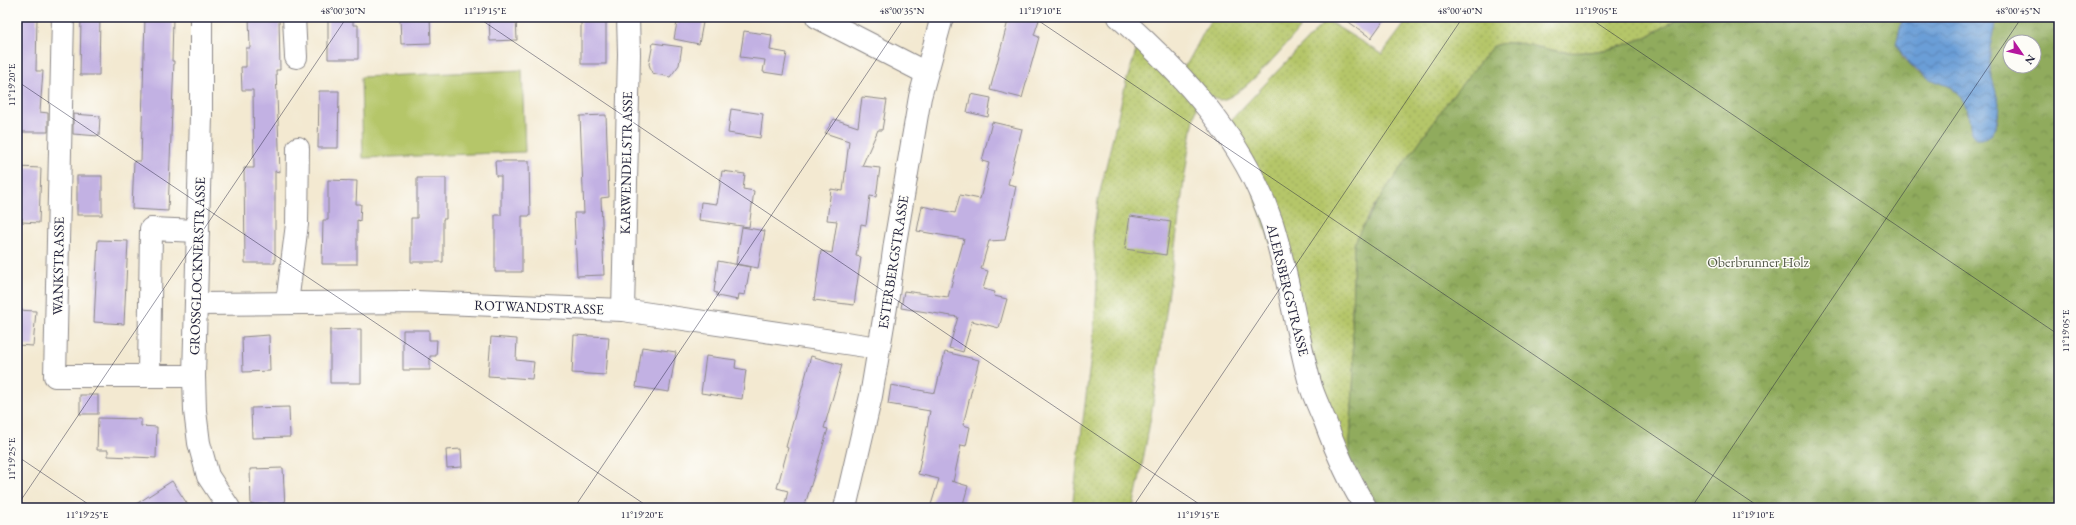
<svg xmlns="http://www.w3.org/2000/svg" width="2076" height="525" font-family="'EB Garamond',serif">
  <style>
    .grass { fill: url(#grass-dots); stroke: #6c7452 }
    .forest { fill: url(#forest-crowns); stroke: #59664c; fill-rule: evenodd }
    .green { fill: #b5c669; stroke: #6c7452 }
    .water { fill: url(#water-waves); stroke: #466089 }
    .building { fill: #c2b1e3 }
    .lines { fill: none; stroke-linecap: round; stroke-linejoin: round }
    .minor-casing { stroke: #8a8686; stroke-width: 24 }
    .minor { stroke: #fff; stroke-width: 22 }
    .ticks { fill: none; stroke: #22223b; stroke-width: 1; stroke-opacity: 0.45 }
    .labels { text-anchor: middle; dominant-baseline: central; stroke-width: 3; stroke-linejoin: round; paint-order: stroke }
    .street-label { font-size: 14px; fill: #22223b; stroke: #fdfcf7 }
    .park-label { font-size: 14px; fill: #555b4b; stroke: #fdfcf7 }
    .neatline { fill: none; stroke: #22223b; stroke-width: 1.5 }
    .ticks-label { font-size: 10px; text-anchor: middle; fill: #22223b }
  </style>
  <defs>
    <pattern id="grass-dots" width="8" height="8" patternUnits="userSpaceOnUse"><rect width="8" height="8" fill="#b5c669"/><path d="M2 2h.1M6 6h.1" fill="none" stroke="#9baa5c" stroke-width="1.8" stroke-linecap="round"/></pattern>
    <pattern id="forest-crowns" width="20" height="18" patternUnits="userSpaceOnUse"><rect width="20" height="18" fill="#90ab5d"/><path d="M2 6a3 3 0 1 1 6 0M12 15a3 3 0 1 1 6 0" fill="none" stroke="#758b4e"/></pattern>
    <pattern id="water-waves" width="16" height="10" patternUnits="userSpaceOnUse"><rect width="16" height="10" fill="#6b9ed7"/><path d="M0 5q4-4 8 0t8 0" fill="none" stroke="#5880b0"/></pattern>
  </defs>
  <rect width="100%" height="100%" fill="#fdfcf7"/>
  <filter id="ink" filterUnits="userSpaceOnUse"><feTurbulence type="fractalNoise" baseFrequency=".025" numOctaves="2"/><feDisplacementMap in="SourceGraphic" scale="8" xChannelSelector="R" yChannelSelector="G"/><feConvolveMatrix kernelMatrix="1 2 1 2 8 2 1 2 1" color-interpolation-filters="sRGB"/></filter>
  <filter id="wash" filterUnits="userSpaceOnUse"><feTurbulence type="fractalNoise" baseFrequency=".012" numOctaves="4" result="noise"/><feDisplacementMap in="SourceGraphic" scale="16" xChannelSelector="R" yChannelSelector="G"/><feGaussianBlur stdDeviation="0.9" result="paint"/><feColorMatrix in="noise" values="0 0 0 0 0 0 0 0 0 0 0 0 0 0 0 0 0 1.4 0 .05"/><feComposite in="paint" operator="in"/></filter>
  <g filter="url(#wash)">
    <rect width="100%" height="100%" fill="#f3e9d1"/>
    <g class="grass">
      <path d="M1212,17H1309C1294,35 1243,99 1220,100C1209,100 1189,77 1181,70L1188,62Z"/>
      <path d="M1410,17H1678C1646,42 1604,55 1564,52C1541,50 1513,36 1492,47L1446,104L1384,192L1368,216L1354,245L1352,315L1354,370L1349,461L1329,420L1230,121L1326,20L1382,54Z"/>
      <path d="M1139,42L1197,105C1189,142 1184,181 1179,218C1165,315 1155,413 1133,508H1072L1093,340L1097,287L1093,235L1098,200L1126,82Z"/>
    </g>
    <path class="forest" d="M1678,17H1905C1889,45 1902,68 1931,79C1940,83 1951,85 1958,93C1968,104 1970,119 1971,133L1984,138C2010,124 1994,93 1990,72C1987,55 1991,33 1997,17H2059V508H1375L1349,461L1354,370L1352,315L1354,245L1360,231L1384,192L1446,104L1492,47C1513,36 1541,50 1564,52C1605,55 1646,42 1678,17ZM2010,42H2034V66H2010Z"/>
    <path class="green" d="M522,70L525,152L363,158L361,77Z"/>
    <path class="water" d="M1905,17H1997L1990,46V71L1999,103L1998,115L1996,125L1991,135L1984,138H1977L1971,133L1968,111L1958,92L1951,87L1930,79L1909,65L1896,44L1901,24Z"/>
    <g id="blocks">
      <g class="building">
        <path d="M17,17H37L36,71H43L40,112L48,113V132H17Z"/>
        <path d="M81,17H100L99,75H80Z"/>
        <path d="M145,17H173L172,61H174L168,211L132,209L134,161H141Z"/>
        <path d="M249,17H279L280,70H276L280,172L275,171V263H245L244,168H254L253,90H242L241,67H246V48H250Z"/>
        <path d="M328,17H353V25H358V59H328Z"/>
        <path d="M400,17H430L431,43L401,44Z"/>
        <path d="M489,17H516L517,40L490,41Z"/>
        <rect x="581" y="17" width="25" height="47"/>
        <path d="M678,17H704L699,44L674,39Z"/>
        <path d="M1009,17H1040L1034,35L1039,37L1022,98L990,90Z"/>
        <path d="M1342,17H1386L1371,38Z"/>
        <path d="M744,31L772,35L770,50L787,53L783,75L763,72L765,60L740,57Z"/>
        <path d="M653,43L682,47L679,65L670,77L652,73L649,64Z"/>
        <path d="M319,91H339L338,148H318Z"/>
        <path d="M971,94L991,98L988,117L967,112Z"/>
        <path d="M862,97L887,100L882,130H878L862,166L880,168L876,197L870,196L866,225L861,224L856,256L861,257L854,305L814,300L821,251L832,253L837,221L827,220L831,189L843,191L849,141L825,133L834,119L858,127Z"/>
        <path d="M731,109L763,114L760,138L728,133Z"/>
        <path d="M73,114L100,116L99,136L73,134Z"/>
        <path d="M606,115L609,197L601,198L604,275L577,276L574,213H584L580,116Z"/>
        <path d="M992,122L1022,129L1008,184L1016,186L1005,240L989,241L981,269L988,271L983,289L995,292L994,296L1007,299L999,328L972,321L963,352L949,348L958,317L901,308L904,291L948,297L964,239L917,231L922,206L955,213L960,195L980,199L989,163L982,161Z"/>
        <path d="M495,161H529L530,216H522V272H495V215H501V176H496Z"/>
        <path d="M17,167L41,168L39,223L22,222V218H17Z"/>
        <path d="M722,171L745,174L743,189L754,191L749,227L699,220L701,202L717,204Z"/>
        <rect x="77" y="176" width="25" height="39"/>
        <path d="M417,178H446V219H443V262H411V218H417Z"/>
        <path d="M328,180L357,181L356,204H361L360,221L357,220V264H322L323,220H328Z"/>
        <path d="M1130,216L1171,222L1166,255L1125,249Z"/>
        <path d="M742,227L765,231L758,268L736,264Z"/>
        <path d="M98,240L128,241L124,324L94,322Z"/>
        <path d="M718,261L750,267L745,295L739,294L738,300L717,296V293L714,292Z"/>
        <path d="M17,310L36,311L33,346L17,345Z"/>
        <path d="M361,329V383H330V330Z"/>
        <path d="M403,330H429V340H437L436,356H430V370H403Z"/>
        <path d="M269,335L270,371L243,372L242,337Z"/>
        <path d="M574,335L609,337L606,375L572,373Z"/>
        <path d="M491,337L517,339L516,360L534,362L532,379L488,376Z"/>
        <path d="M642,347L676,352L669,392L636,387Z"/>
        <path d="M945,352L979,360L963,425L970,427L966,446L961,445L953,482L951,481L968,486L962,508H930L939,479L918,474L930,411L888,404L891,385L935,393Z"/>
        <path d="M706,356L736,360L735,368L746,370L742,399L701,393Z"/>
        <path d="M811,356L842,365L824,428L828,429L804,508H784L788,491L777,488L788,448L786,447Z"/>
        <rect x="80" y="395" width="18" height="19"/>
        <path d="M289,407L290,437L252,438L251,408Z"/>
        <path d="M98,418L141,419V426L157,427L156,458L108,456V450H97Z"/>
        <path d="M461,449L462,467L447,468L446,450Z"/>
        <path d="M283,468L285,508H269V504L251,505L250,469Z"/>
        <path d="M172,481L190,508H130Z"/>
      </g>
    </g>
  </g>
  <g filter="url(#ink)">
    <use href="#blocks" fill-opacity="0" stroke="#8a8686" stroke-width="1"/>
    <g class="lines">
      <defs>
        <g id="minor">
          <path d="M63,17L55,376H194"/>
          <path d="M201,17V115L194,376L195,411L199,443L208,476L229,508"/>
          <path d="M294,17L296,57"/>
          <path d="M817,17L926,73"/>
          <path d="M1119,17C1183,74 1244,139 1272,223C1289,277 1296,333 1311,387C1315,399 1320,410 1325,421C1336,451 1349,481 1366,508"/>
          <path d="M287,303L297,224L298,148"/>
          <path d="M196,304L415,302L623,310L879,348"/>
          <path d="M623,310L629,54L628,17"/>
          <path d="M149,376L151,229L198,231"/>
          <path d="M845,508L871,396L888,295L895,243L920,97L942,17"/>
        </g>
      </defs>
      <use href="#minor" class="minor-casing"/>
      <use href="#minor" class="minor"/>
    </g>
  </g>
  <path class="ticks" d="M477,17L1205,508M1033,17L1761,508M1588,17L2059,335M17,81L650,508M17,456L94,508M17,506L347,17M574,508L905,17M1132,508L1463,17M1691,508L2022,17"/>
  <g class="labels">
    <g class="street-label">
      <text transform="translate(626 163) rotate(-89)">KARWENDELSTRASSE</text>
      <text transform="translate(893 262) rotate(-81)">ESTERBERGSTRASSE</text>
      <text transform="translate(58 266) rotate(-89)">WANKSTRASSE</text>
      <text transform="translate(197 266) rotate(-88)">GROSSGLOCKNERSTRASSE</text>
      <text transform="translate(1288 290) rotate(76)">ALERSBERGSTRASSE</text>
      <text transform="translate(539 307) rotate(2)">ROTWANDSTRASSE</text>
    </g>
    <g class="park-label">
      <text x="1758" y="262">Oberbrunner Holz</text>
    </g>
  </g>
  <rect width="2076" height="525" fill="none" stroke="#fdfcf7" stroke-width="44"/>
  <g transform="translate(2022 54) rotate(124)"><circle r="19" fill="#fdfcf7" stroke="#a5a5ac"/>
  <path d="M0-3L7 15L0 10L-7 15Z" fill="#b5179e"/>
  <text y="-6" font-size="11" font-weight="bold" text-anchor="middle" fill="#22223b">N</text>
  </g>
  <rect x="22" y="22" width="2032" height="481" class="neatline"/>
  <g class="ticks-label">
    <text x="343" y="14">48°00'30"N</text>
    <text x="485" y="14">11°19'15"E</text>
    <text x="902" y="14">48°00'35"N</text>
    <text x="1040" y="14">11°19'10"E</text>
    <text x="1460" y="14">48°00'40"N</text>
    <text x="1596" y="14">11°19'05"E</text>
    <text x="2018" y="14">48°00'45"N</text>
    <text transform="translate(11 85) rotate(-90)" y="4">11°19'20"E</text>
    <text transform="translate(2065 331) rotate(-90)" y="4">11°19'05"E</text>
    <text transform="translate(11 459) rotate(-90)" y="4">11°19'25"E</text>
    <text x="87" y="518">11°19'25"E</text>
    <text x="642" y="518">11°19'20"E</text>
    <text x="1198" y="518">11°19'15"E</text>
    <text x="1753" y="518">11°19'10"E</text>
  </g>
</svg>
